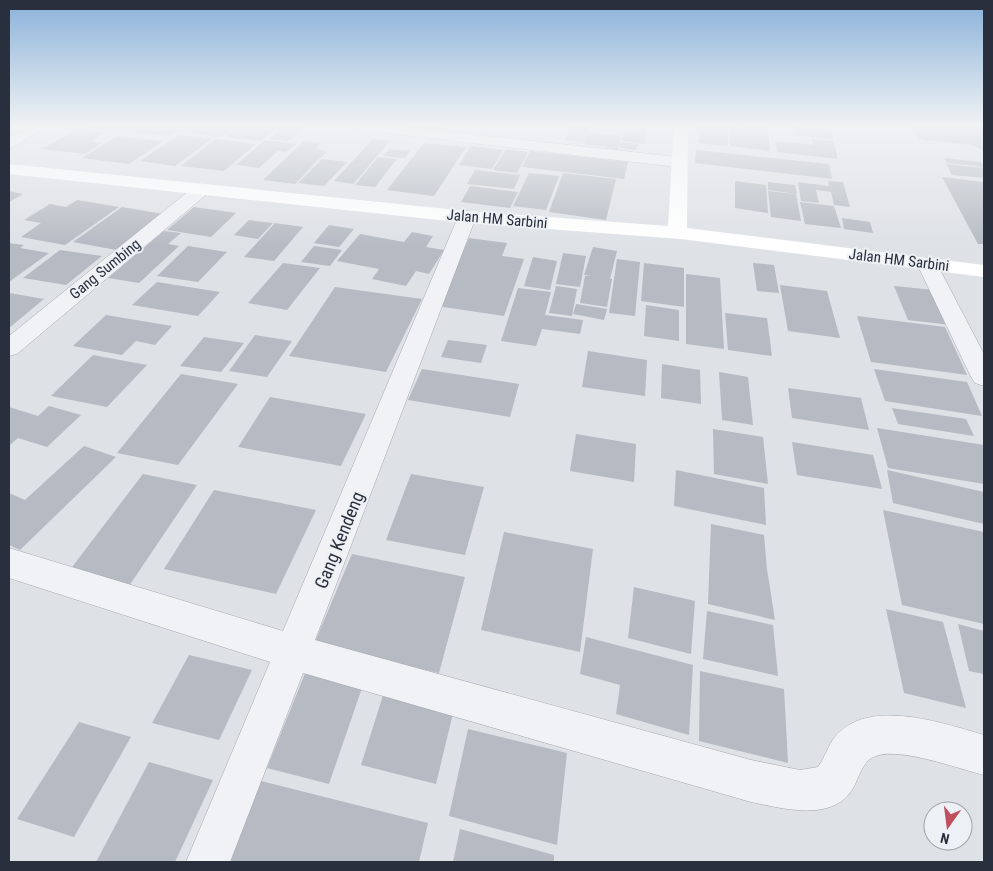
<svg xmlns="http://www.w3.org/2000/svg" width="993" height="871" font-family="'Roboto Condensed',sans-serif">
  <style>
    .building { fill: #b6bac2 }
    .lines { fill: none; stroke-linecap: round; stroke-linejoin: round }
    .minor-casing { stroke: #a4a8b0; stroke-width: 1 }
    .tertiary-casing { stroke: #a4a8b0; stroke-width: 1 }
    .minor { fill: #f1f2f5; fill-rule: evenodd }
    .tertiary { fill: #f1f2f5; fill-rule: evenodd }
    .secondary { fill: #fff; fill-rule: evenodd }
    .labels { text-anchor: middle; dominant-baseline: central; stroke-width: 4; stroke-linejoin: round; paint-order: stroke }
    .far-street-label { font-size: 15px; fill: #292f3c; stroke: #edf0f4 }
    .street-label { font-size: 18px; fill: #292f3c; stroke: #edf0f4 }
  </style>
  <rect width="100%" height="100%" fill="#dee1e6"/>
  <g class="building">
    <path d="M83,125H139L128,132L81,126Z"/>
    <path d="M144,125H186L169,136L132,132Z"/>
    <path d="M190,125H236L220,137L180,131Z"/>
    <path d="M241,125H280L261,141L225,137Z"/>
    <path d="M286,125L305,126L288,141L269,139Z"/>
    <path d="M411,125H441L435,133L407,129Z"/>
    <path d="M571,125L589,127L583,142L565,140Z"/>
    <path d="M700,125H728V146L699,143Z"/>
    <path d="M732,125H768V130L732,126Z"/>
    <path d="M911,125H984V151L973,145L924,140L918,138Z"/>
    <path d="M730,127L768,131L770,151L730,146Z"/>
    <path d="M795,127L832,131L833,139L796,135Z"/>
    <path d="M76,129L106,132L92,141L102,143L85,154L42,149Z"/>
    <path d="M625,130L647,132L645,144L621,141Z"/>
    <path d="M588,132L621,136L618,150L633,151L632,157L605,154L607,147L583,144Z"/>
    <path d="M179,135L212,139L175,166L140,161Z"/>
    <path d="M117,136L163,141L129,164L82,158Z"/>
    <path d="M216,139L256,144L224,171L181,166Z"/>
    <path d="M373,139L390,141L353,184L334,181Z"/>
    <path d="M812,139L833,141L838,159L777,152L775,141L813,145Z"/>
    <path d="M265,140L296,144L286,152L278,151L259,168L236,165Z"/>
    <path d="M304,141L321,143L315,149L327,151L295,184L263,180Z"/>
    <path d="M620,142L638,144L636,150L619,148Z"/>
    <path d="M424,143L466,147L434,196L387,190Z"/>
    <path d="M471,146L503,150L492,169L459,165Z"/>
    <path d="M389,149L410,151L405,158L383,156Z"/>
    <path d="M506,149L528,152L517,173L493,170Z"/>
    <path d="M696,150L829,164L832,179L695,163Z"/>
    <path d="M530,151L628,162L624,179L522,167Z"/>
    <path d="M378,157L397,159L375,187L355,185Z"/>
    <path d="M944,158L981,162L984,167L947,163Z"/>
    <path d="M322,159L347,162L324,186L298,183Z"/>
    <path d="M946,164L984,168V178L952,175Z"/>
    <path d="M475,170L520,175L514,189L467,184Z"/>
    <path d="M529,173L559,176L546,210L513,206Z"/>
    <path d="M563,173L616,179L606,220L549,212Z"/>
    <path d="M942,177L984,182V244H978Z"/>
    <path d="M735,181L766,185L768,213L735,208Z"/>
    <path d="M828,181L843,182L850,207L834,205L831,192L816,190L819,203L801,201L798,182L829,186Z"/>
    <path d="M768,182L795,185L797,194L768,190Z"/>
    <path d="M470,186L518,192L510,208L461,202Z"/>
    <path d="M9,191L23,194L9,202Z"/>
    <path d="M768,191L796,194L801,221L771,217Z"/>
    <path d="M77,200L119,207L65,245L21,237L41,223L24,220L50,204L66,207Z"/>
    <path d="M800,202L834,206L841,228L805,224Z"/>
    <path d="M122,207L169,215L122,251L73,242Z"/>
    <path d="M194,207L236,213L211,237L167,230Z"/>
    <path d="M842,218L870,222L873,233L844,229Z"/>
    <path d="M249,220L273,223L258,239L234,235Z"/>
    <path d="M275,223L303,227L274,261L244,257Z"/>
    <path d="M329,225L354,229L339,247L314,243Z"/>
    <path d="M164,231L181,233L168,244L179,246L139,283L108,278Z"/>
    <path d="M412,232L433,236L426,247L444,250L429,274L416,271L406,286L372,279L379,269L337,261L360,234L404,242Z"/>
    <path d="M469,238L507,243L502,256L524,259L504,316L437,306Z"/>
    <path d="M9,243L24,245L20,248L49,253L9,282Z"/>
    <path d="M188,246L227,252L198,282L157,276Z"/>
    <path d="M314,246L342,250L330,266L301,262Z"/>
    <path d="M593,247L617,251L610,279H612L607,307L580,303L585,276H591L584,275Z"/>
    <path d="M60,250L102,256L66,285L23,278Z"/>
    <path d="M563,253L586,256L580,287L556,284Z"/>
    <path d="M533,257L557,261L550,290L524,286Z"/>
    <path d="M617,259L640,262L635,316L609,313Z"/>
    <path d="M283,263L320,268L287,310L248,303Z"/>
    <path d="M644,263L684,268V307L641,301Z"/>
    <path d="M753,263L774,265L779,293L757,291Z"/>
    <path d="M686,274L720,278L724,349L686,344Z"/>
    <path d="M157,282L220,292L198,316L132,305Z"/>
    <path d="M780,285L827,291L840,338L788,331Z"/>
    <path d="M556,286L577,289L572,316L549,313Z"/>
    <path d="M894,286L934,290L951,325L908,320Z"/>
    <path d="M335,287L422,299L386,372L289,356Z"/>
    <path d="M518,288L551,292L545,315L583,320L580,334L542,329L536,346L501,341Z"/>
    <path d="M9,293L44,299L9,328Z"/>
    <path d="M576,304L607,309L604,320L573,314Z"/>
    <path d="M646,305L679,310V341L644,336Z"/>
    <path d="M725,313L767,318L772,356L728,350Z"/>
    <path d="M106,315L172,326L155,345L136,341L122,355L73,346Z"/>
    <path d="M857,316L945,327L967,375L871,362Z"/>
    <path d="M255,335L292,341L267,377L229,371Z"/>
    <path d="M204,337L244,343L221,372L180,366Z"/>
    <path d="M448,340L487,345L481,363L441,357Z"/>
    <path d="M588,351L647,360L645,396L582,387Z"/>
    <path d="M93,355L147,365L107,407L51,396Z"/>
    <path d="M662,364L700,370L701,404L661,398Z"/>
    <path d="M422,369L519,384L510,417L408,400Z"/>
    <path d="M874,369L967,382L982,416L885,401Z"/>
    <path d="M719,372L748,377L753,425L722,420Z"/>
    <path d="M181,374L238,384L178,465L117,453Z"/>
    <path d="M788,388L861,398L869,430L792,418Z"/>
    <path d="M270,397L366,414L341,466L238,447Z"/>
    <path d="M49,406L81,415L47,447L18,438L9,446V407L38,416Z"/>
    <path d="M892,408L966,419L974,436L898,424Z"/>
    <path d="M877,428L984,445V484L888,468Z"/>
    <path d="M713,429L763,437L768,484L714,474Z"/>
    <path d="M576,434L636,444L634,482L570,471Z"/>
    <path d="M792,442L873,455L882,489L797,475Z"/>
    <path d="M84,446L116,457L20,550L9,545V493L25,500Z"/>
    <path d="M676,470L764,488L766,525L674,506Z"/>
    <path d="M887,470L984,492V524L893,503Z"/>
    <path d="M143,474L197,485L127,589L66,575Z"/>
    <path d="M411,474L484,487L465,555L386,540Z"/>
    <path d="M214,490L316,510L276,594L164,569Z"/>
    <path d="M883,510L984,532V624L902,605Z"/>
    <path d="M711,524L764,535L767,569L775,620L708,604Z"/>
    <path d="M504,532L593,549L580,652L481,630Z"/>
    <path d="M352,554L465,577L439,673L314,644Z"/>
    <path d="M634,587L695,601L691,654L628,638Z"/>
    <path d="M886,609L943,622L966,708L904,693Z"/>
    <path d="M707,611L773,625L778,676L703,659Z"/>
    <path d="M958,624L984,631V674L969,671Z"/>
    <path d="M586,637L693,665L689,735L616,714L620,685L580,674Z"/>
    <path d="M189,655L252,670L219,740L152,723Z"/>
    <path d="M306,671L363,685L329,784L267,768Z"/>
    <path d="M700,671L784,689L788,763L699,741Z"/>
    <path d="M385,689L455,705L436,784L361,765Z"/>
    <path d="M79,722L131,737L74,837L17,819Z"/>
    <path d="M468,729L567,753L557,845L449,816Z"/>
    <path d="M149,762L213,780L175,862H96Z"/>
    <path d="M261,781L428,823L419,862H229Z"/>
    <path d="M460,829L554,855V862H453Z"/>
  </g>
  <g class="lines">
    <defs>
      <g id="minor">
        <path d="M346,125H389L677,157L685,162L677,167L353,129Z"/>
        <path d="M201,185L207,186L210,190L207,194L17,354L9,356V336L195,186Z"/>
        <path d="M467,211L474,213L476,217L315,640L751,760L800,770L818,767C825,758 828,745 835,737C867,697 943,723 984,735V775C959,769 900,747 876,756C864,760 861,772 856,782C839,824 785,809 751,802L303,673L230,862H186L270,662L9,578V548L283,631L458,217L460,213Z"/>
        <path d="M927,258L934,260L937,264L984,354V386L975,383L971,377L917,264L920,260Z"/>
      </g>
      <path id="tertiary" d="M33,125H50L9,149V138Z"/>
    </defs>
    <use href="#minor" class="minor-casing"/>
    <use href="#tertiary" class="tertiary-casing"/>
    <use href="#minor" class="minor"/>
    <use href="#tertiary" class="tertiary"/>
    <path class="secondary" d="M674,125H688L687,228L984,265V277L681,239L467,223L9,174V164L467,211L668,226Z"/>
  </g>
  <linearGradient id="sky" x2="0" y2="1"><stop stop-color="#8ab2d9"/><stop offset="0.51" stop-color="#f0f2f4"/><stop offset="1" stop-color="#f0f2f4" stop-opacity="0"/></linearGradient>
  <rect width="993" height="246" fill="url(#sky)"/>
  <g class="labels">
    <g class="far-street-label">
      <text transform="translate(497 219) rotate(5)">Jalan HM Sarbini</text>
      <text transform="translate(899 260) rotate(7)">Jalan HM Sarbini</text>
      <text transform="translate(105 269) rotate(-39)">Gang Sumbing</text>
    </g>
    <g class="street-label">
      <text transform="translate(339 540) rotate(-68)">Gang Kendeng</text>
    </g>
  </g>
  <rect width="993" height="871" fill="none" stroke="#292f3c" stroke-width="20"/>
  <g transform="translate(948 826) rotate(194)"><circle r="24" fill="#edf0f4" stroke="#9fa3aa"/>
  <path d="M0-4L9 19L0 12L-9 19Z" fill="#c04f5d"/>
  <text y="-8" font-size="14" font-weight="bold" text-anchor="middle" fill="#292f3c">N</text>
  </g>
</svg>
